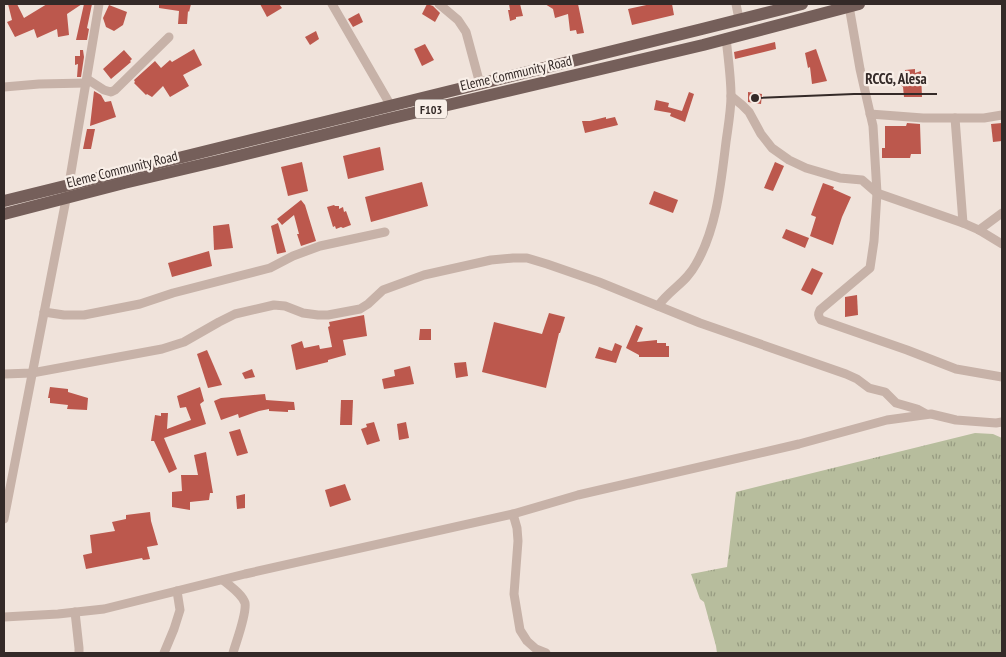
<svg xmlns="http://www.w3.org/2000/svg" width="1006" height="657" font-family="'PT Sans Narrow',sans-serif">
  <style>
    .grass { fill: url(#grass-tufts) }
    .building { fill: #bc584d }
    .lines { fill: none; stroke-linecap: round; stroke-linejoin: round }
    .street { stroke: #c7b2a8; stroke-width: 9 }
    .primary { stroke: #755f5a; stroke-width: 12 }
    .labels { text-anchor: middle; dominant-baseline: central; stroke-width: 4.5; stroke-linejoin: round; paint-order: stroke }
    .shield { fill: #f8eee7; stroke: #6f6561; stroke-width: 1 }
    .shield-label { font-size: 12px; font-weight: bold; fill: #342a28 }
    .street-label { font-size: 14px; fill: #342a28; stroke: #f8eee7 }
    .leader { fill: none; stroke: #342a28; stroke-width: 2 }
    .callout-dot { fill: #342a28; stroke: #f8eee7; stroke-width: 2 }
    .callout-label { font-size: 15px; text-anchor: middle; font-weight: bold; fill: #342a28; stroke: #f8eee7; stroke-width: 4.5; stroke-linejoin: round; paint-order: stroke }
  </style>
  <defs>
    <pattern id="grass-tufts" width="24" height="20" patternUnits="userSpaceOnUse" patternTransform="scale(1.25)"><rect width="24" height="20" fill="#b7bd9d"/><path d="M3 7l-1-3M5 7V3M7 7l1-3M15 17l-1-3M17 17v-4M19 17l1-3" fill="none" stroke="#969a80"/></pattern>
  </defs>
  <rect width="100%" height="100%" fill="#f0e3db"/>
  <path class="grass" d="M975,433L993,434L1002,438V653H717L716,646L704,602L700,599L691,574L727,567L736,492Z"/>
  <g class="building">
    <path d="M8,4H17L24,18L47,4H82L67,14L69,35L58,37L57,29L37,38L34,29L15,37L7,22L12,20Z"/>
    <path d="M84,4H92L87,28L89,29L87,40H76Z"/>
    <path d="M159,4H191L189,12L188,11L187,24H178L179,11L159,8Z"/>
    <path d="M260,4H279L282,8L267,17Z"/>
    <path d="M427,4L433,6L440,13L435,22L422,14Z"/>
    <path d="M509,4H520L523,16L516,17V19L510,21L508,10H510Z"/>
    <path d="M545,4H578L584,33L577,34L576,30L570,31L568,14L555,18L553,9Z"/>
    <path d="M651,4H672L674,15L632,25L628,9Z"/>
    <path d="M109,5L127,12L123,25L114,31L106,27L103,18Z"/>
    <path d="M359,13L363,22L353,27L348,19Z"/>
    <path d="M316,31L319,39L310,45L305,37Z"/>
    <path d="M775,42L776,49L735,59L734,52Z"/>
    <path d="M425,44L434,60L422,66L414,49Z"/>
    <path d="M194,49L202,65L183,75L189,86L170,97L163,86L152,97L147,94L146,95L134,83L135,82L134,80L155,61L161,68L170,60L172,62Z"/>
    <path d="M816,49L827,81L812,84L810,67L808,68L805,53Z"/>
    <path d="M80,50H83L84,57L81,77H77L78,64L75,65V56H80Z"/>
    <path d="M124,50L132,59L130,61L131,62L111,79L103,69Z"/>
    <path d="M915,69V73L921,71L922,97H904L903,87L901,85L900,76L905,75V70Z"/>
    <path d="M94,91L101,95L105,102L111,101L116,117L90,126Z"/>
    <path d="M689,92L694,94L685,122L670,116L671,113L654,110L656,100L669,103L668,107L682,111Z"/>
    <path d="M748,92L762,94L761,104L748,102Z"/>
    <path d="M606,117V119L615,117L618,125L585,133L582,121H590Z"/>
    <path d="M907,123L920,124L921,154H911L910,158H882V148H885V126H906Z"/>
    <path d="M1002,123V141L993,142L991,124Z"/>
    <path d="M87,129H95L91,149H83Z"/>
    <path d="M380,147L384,170L348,179L343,156Z"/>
    <path d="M302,162L308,191L288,196L281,167Z"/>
    <path d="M775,162L784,166L773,191L764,188Z"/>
    <path d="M422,182L428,206L371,222L365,197Z"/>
    <path d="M823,183L834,187L833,189L851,197L842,217L833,245L810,236L816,217L811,215Z"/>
    <path d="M654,191L678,200L673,213L649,204Z"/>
    <path d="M301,200L305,205L316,241L301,246L297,234H299L294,215L282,225L277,219Z"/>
    <path d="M334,205L335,206H339V209L343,207L344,212L346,211L351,225L343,228L341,227L336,229L335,226L333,227L327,207Z"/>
    <path d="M278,223L286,252L277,254L271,226Z"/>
    <path d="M229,224L233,248L214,250L213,226Z"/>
    <path d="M786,229L809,238L805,248L782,238Z"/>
    <path d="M209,251L212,266L172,277L168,263Z"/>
    <path d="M812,268L823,273L812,295L801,290Z"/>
    <path d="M857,295L858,315L845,317V297Z"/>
    <path d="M549,313L565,317L560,333H559L546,388L482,372L494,322L542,334Z"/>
    <path d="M364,315L367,336L343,340L346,355L328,360V362L296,370L291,345L302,341L304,348L319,345L320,349L332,347L328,327L330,326L329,322Z"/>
    <path d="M636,325L643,328L637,342L657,340V343H666V346H669V357H639V355L626,348Z"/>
    <path d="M420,329H431V340H419Z"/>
    <path d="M615,343L622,346L616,363L595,358L599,347L612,351Z"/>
    <path d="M207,350L222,385L208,388L197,354Z"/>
    <path d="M466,362L468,376L456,378L454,363Z"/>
    <path d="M410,366L414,384L384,389L382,379L395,376L394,370Z"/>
    <path d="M252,369L255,377L245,379L242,373Z"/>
    <path d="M50,387L68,389V392L88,398L87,410L67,409L68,405L50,403V398H48Z"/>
    <path d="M200,387L204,401L200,404L206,424L164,438L177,469L169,473L154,441H151L155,415L161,416V413H168L167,429L191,420L186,407L180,408L177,396Z"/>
    <path d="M265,394L266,400L294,402L295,410H288V412L269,411V409L259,411L239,418L238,414L221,420L214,401L221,398Z"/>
    <path d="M341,400H353L352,425H340Z"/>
    <path d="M374,422L380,441L367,445L361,429L367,427L366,424Z"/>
    <path d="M406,422L409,438L399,440L397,424Z"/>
    <path d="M240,429L248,453L237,456L229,432Z"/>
    <path d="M206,452L213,493H210L209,500L190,502V510L172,507V492L182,491L181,475H198L194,455Z"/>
    <path d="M345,484L351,500L330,507L325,490Z"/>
    <path d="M245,494V508L237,509L236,496Z"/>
    <path d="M150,512L151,521L158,545L147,547L150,559L143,560L142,558L86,569L83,555L92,553L90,535L115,531L112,522L126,519V515Z"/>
  </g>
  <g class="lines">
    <g class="street">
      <path d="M332,4L391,106"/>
      <path d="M439,4L458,20L466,32L480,84"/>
      <path d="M736,4L739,19"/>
      <path d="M849,6L860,69L873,126L877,193L874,241L870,268L820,310C818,314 818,316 821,320L907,350L956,369L1002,377"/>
      <path d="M87,79L104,90L111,92L115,90L169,37"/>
      <path d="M4,87L39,84L87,83"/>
      <path d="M731,96L742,105L749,112L761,134L772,148L789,160L806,168L840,178L862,180L877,193L963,223L979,230L1002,244"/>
      <path d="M870,114L923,118H984L1002,115"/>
      <path d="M955,118L963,223"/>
      <path d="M979,230L1002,213"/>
      <path d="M658,306C670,289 686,283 696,264C717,228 721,182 726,142C728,127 731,111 731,96C731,77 728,57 726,38"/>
      <path d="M44,312L64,315H84L140,304L173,293L270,268L293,256L320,246L385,232"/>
      <path d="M4,374L32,373L162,349L184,342L219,322L235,314L274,305L285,306L303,313L318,315H328L360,309L368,304L383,290L424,275L491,260L513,258H527L547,264L599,282L700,323L846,374L857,379L869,388L885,392L896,403L917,409L926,414"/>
      <path d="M513,514L517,528L518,541L514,594L520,630L527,641L536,649L546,653"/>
      <path d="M4,519L69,184L99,4"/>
      <path d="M223,580C230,586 242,594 245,603C247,614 236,642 233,653"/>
      <path d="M75,612L79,648V653"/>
      <path d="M4,617L58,614L104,609L245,574L513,514L578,495L799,444L887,420L931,414L956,420L996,423L1002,422"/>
      <path d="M164,653L174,629L180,610L177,591"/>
    </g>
    <g class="primary">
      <path d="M4,201L702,29L802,4"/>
      <path d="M4,214L124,183L222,160L388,119L703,45L859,4"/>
    </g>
  </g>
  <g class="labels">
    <rect class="shield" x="415" y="99.5" width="32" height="19" rx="4"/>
    <g class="shield-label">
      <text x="431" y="109">F103</text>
    </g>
    <g class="street-label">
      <text transform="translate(516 73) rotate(-13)">Eleme Community Road</text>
      <text transform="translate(122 169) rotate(-14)">Eleme Community Road</text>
    </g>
  </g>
  <path class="leader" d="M755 98L854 94H937"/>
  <circle class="callout-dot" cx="755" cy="98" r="5"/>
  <g class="callout-label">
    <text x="896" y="84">RCCG, Alesa</text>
  </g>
  <rect width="1006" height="657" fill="none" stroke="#342a28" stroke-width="10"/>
</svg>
